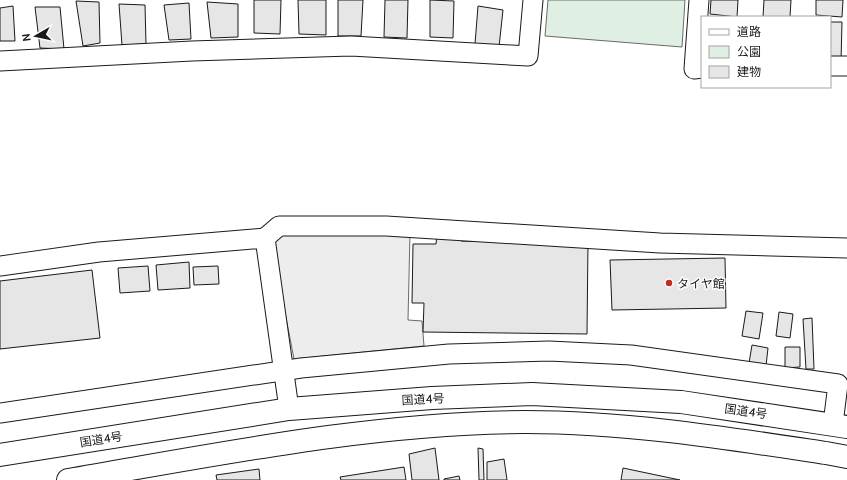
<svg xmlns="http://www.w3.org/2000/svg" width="847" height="480" font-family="Cabin,'Noto Sans JP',sans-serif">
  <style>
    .green { fill: #e0efe3; stroke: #6a6a6a }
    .parking { fill: #ededed; stroke: #6a6a6a }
    .building { fill: #e6e6e6; stroke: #1a1a1a }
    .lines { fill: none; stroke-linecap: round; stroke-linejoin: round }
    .street-casing { stroke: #1a1a1a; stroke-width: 21 }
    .highway-casing { stroke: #1a1a1a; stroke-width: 24 }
    .street { stroke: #fff; stroke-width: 19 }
    .highway { stroke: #fff; stroke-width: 22 }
    .poi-dot { fill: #c62828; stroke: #fff; stroke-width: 1.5 }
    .labels { text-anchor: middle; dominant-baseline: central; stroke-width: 3; stroke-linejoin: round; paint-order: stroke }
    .poi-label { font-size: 12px; fill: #1a1a1a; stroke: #fff; text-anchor: start }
    .street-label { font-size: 12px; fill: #1a1a1a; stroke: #fff }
  </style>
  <rect width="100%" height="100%" fill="#fff"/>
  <path class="green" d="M548,0H685L682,47L545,36Z"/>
  <path class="parking" d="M285,232L410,233L408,320L422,321L424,346L294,359L272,245Z"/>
  <g class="building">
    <path d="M254,0H281L280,34L254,33Z"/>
    <path d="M298,0H326V35L299,34Z"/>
    <path d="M338,0H363L361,36H338Z"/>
    <path d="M385,0H408L407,38L384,37Z"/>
    <path d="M430,0L454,1L453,38L430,37Z"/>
    <path d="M711,0H738L737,17L710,14Z"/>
    <path d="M764,0H791L790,17H763Z"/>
    <path d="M816,0H843L842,17L816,15Z"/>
    <path d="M76,1L99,2L100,43L83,46Z"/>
    <path d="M207,2L238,4V37L211,38Z"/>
    <path d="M189,3L191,39L169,40L164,5Z"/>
    <path d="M119,4L145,5L146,44L122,45Z"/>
    <path d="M13,6L15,41H0V8Z"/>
    <path d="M478,6L503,10L499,47L475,44Z"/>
    <path d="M35,7H60L64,49L40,48Z"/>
    <path d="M830,22H842L841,62L830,61Z"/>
    <path d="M437,234H461V241L588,243L587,334L423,332L424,303H412L413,244H436Z"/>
    <path d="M725,258L726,308L612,310L610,260Z"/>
    <path d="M189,262L190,288L158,290L156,265Z"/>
    <path d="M148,266L150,291L120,293L118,268Z"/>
    <path d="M218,266L219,284L194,285L193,267Z"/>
    <path d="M92,270L100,338L0,349V281Z"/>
    <path d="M746,311L763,313L759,339L742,336Z"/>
    <path d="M779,312L793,314L790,338L776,336Z"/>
    <path d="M812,318L814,369H806L803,319Z"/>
    <path d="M752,345L768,348L766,366L749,363Z"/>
    <path d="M785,347H800V367L785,368Z"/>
    <path d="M435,448L439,480H412L409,454Z"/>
    <path d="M478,448L483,449L484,480H479Z"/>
    <path d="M504,459L507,480H487V462Z"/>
    <path d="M404,467L406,480H341L340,477Z"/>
    <path d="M623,468L680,480H621Z"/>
    <path d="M259,469L260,480H217L216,475Z"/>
    <path d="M459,476L460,480H444V479Z"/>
  </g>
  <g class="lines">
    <defs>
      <g id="street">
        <path d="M699,0L694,69L702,68"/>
        <path d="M0,61L192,51L351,46L528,56L533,0"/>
        <path d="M830,66H847"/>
        <path d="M265,238L279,226H386L660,243L847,248"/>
        <path d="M0,266L99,252L265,238L289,409"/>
        <path d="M0,413L301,368L449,354L549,351L631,355L838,384L833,424"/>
      </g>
      <g id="highway">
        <path d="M0,455L289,409L432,398L532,394L681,402L847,427"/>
        <path d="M68,480C220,454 371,423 525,422C626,422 726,438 826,453L847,457"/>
      </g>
    </defs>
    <use href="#street" class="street-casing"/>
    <use href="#highway" class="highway-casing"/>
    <use href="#street" class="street"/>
    <use href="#highway" class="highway"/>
  </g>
  <circle class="poi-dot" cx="669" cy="283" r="4"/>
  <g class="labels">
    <g class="poi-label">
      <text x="677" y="283">タイヤ館</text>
    </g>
    <g class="street-label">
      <text transform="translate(423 399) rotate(-3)">国道4号</text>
      <text transform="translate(746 411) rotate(8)">国道4号</text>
      <text transform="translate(101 439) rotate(-9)">国道4号</text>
    </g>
  </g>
  <rect x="701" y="16" width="130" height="72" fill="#ffffff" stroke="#a3a3a3"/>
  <rect x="709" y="29" width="20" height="6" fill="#ffffff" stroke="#a3a3a3"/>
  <text x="737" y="36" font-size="12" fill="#1a1a1a">道路</text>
  <rect x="709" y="46" width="20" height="12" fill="#e0efe3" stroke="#a3a3a3"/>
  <text x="737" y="56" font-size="12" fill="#1a1a1a">公園</text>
  <rect x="709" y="66" width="20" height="12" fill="#e6e6e6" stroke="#a3a3a3"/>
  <text x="737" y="76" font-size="12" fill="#1a1a1a">建物</text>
  <g transform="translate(36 36) rotate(261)" stroke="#ffffff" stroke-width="3" paint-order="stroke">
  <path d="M0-3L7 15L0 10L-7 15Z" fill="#1a1a1a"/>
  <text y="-6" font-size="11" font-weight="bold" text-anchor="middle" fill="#1a1a1a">N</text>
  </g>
</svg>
